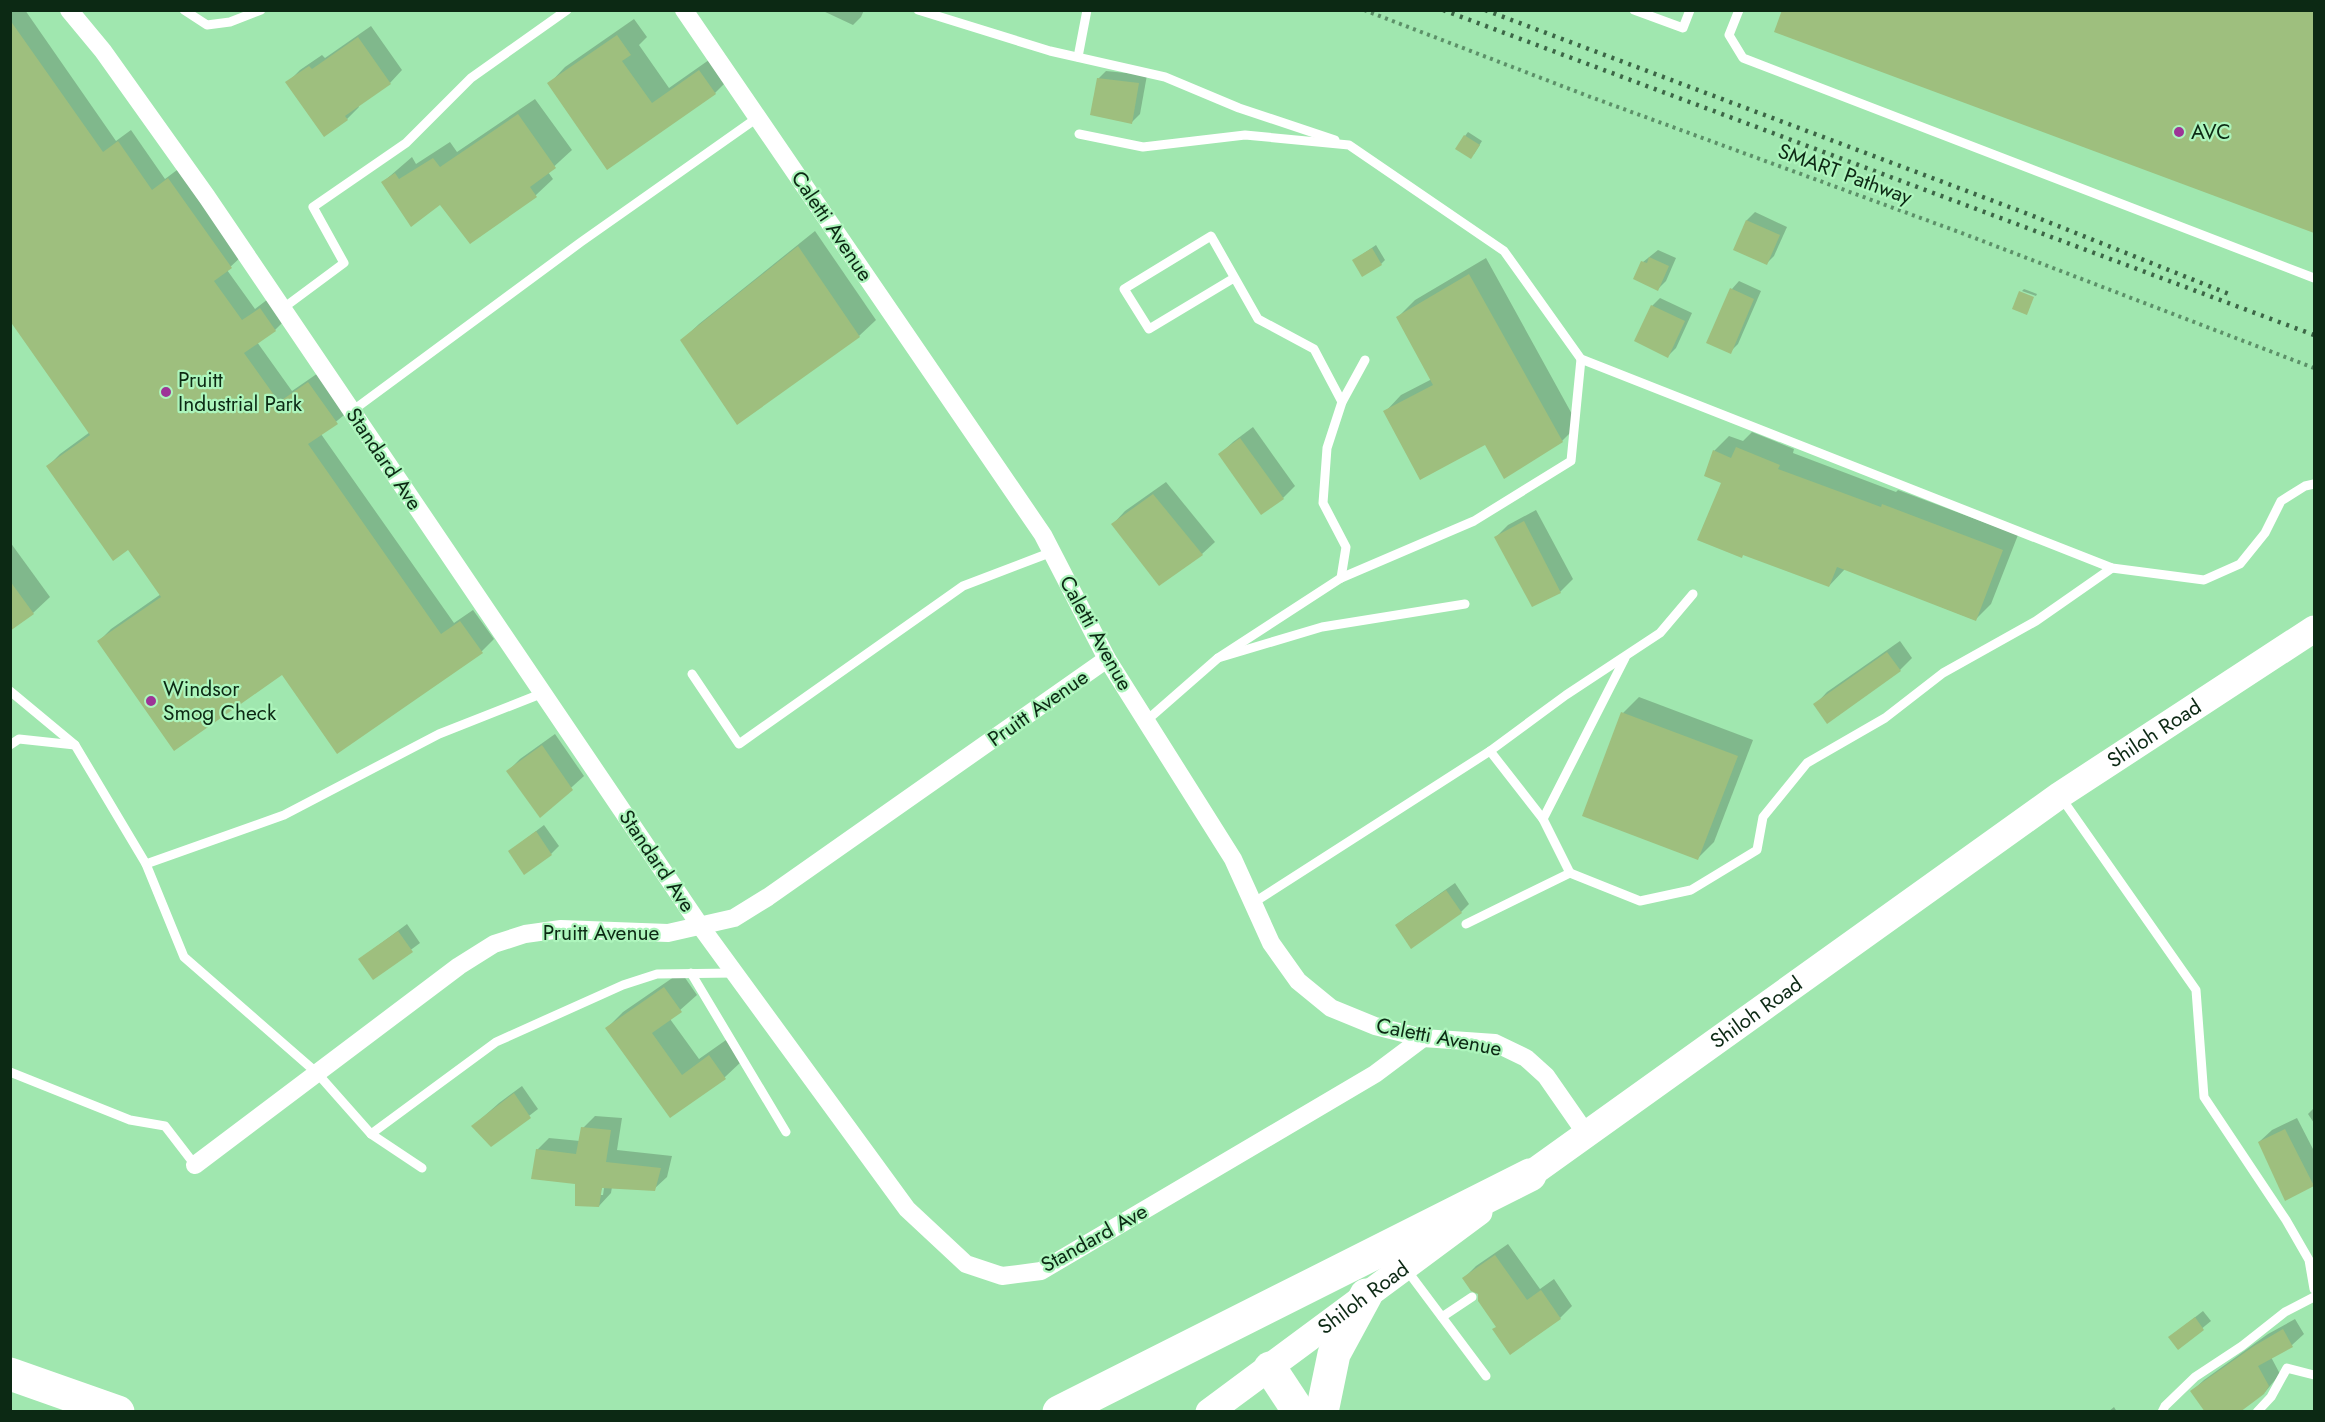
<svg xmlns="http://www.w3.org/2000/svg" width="2325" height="1422" font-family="Jost,sans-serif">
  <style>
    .shadow { fill: #0003; fill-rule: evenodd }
    .building { fill: #9ebf7e }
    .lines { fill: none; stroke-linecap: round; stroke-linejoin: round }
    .path { stroke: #5c9068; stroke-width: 4; stroke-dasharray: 3 4.5; stroke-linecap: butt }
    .lane { stroke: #fff; stroke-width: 9 }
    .street { stroke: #fff; stroke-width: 18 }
    .secondary { stroke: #fff; stroke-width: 27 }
    .highway { stroke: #fff; stroke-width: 33 }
    .rail { stroke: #3c6646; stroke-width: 4.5; stroke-dasharray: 3 6; stroke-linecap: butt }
    .poi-dot { fill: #9d3497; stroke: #adf5bc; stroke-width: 2 }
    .labels { text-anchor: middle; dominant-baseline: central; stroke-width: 4.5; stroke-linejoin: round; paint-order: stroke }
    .poi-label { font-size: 21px; fill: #0c2914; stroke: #adf5bc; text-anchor: start }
    .street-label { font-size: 21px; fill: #0c2914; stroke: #adf5bc }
  </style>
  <rect width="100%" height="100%" fill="#a0e7af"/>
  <g class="shadow">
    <path d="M10,10H25L116,141L131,130L165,179L181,167L243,255L227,270L255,309L272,296L287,318L275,330L257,342L292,391L321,371L349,411L321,434L454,623L473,610L494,639L482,651L283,673L99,641L111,629L161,594L129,548L48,466L60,454L90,432L10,319Z"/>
    <path d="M821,10H864L861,17L853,25Z"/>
    <path d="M1783,10H2314V231L1776,31Z"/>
    <path d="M634,19L647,37L639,45L669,88L716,55L731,77L715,93L607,168L549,84L565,67Z"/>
    <path d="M371,26L402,70L390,83L358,105L359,107L347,119L287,83L300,70L322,55L325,58Z"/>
    <path d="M1106,71L1147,75L1140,114L1132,122L1098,79Z"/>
    <path d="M535,99L572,150L548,172L553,179L536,195L471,242L440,203L383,182L412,157L416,164L450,142L457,152Z"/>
    <path d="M1468,132L1482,141L1474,154L1465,136Z"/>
    <path d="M1755,212L1787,227L1774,256L1766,264L1735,249L1747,220Z"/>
    <path d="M815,231L876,320L859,336L682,340L699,324Z"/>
    <path d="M1376,245L1385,260L1381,264L1354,260Z"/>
    <path d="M1658,250L1676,258L1666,281L1658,289L1643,262Z"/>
    <path d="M1486,258L1578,425L1562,441L1486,443L1385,412L1401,395L1432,379L1398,317L1415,300Z"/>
    <path d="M1739,281L1761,291L1738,344L1730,352L1732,289Z"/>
    <path d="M2024,289L2037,294L2036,296L2022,291Z"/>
    <path d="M1660,298L1692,313L1676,348L1668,356L1652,306Z"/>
    <path d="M1253,427L1295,486L1283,498L1220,454L1233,442Z"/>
    <path d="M1752,432L1794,449L1793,453L1896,492L1898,490L2018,535L1991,604L1975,620L1845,569L1829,586L1723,482L1714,451L1729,436L1743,441Z"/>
    <path d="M1166,482L1215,542L1202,554L1160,584L1113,524L1125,511Z"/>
    <path d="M1536,510L1573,579L1560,592L1533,605L1496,537L1508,525Z"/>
    <path d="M10,542L50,597L33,613L10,629Z"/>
    <path d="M1900,641L1912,658L1900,670L1815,705L1827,692Z"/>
    <path d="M1639,697L1753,740L1714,842L1698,858L1623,713Z"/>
    <path d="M555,734L584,776L540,816L508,771L520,759Z"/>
    <path d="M544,825L559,846L551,854L510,851Z"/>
    <path d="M1455,883L1469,904L1461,912L1397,926L1405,918Z"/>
    <path d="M407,924L420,943L373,978L360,959Z"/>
    <path d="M681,972L697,995L670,1019L699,1059L726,1040L742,1061L725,1077L671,1116L607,1028L623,1012Z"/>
    <path d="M522,1086L538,1109L491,1145L473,1126L499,1103Z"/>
    <path d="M2314,1108V1123L2308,1114Z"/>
    <path d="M595,1116L622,1118L617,1150L672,1156L667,1177L654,1189L612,1187L611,1193L599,1206L577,1183L537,1150L549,1138L580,1141L583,1128ZM605,1181L603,1195H599Z"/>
    <path d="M2297,1118L2314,1151V1185L2259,1142L2272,1130Z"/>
    <path d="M1508,1244L1540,1289L1554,1279L1572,1306L1560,1318L1497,1326L1479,1293L1464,1278L1476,1266Z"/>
    <path d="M2203,1311L2211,1321L2178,1348L2170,1337Z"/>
    <path d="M2295,1319L2304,1334L2292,1345L2271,1357L2280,1374L2265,1392L2192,1391L2204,1380L2268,1334Z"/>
    <path d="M2114,1407L2117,1412H2108Z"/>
  </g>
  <g class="building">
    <path d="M1782,10H2314V233L1774,32Z"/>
    <path d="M10,20L103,152L118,141L152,190L168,178L232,268L214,281L242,320L260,308L276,331L244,353L279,402L308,382L338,424L308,444L441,634L460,621L483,653L337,754L282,675L174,751L97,641L161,597L128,550L113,561L46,466L90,435L10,321Z"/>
    <path d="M617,35L631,55L622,61L652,103L699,70L716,94L607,170L547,83Z"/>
    <path d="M358,37L391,84L345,116L348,120L324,137L285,82L309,66L312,69Z"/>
    <path d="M1097,78L1139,83L1132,124L1090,115Z"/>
    <path d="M518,114L556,168L530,187L537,197L470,244L440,205L411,227L381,182L395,173L399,179L433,158L440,167Z"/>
    <path d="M1464,135L1480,145L1471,159L1455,149Z"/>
    <path d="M1746,220L1780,235L1767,265L1733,250Z"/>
    <path d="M798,246L860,337L737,425L680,340Z"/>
    <path d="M1372,248L1382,265L1362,277L1352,260Z"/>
    <path d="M1649,257L1669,266L1658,291L1633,279L1641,261L1647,263Z"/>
    <path d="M1469,274L1563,442L1504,479L1485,445L1420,480L1383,411L1433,385L1396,317Z"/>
    <path d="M1730,288L1754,299L1731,354L1706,343Z"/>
    <path d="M2019,291L2034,297L2027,315L2012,309Z"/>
    <path d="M1651,305L1685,321L1668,358L1634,341Z"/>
    <path d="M1240,438L1284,499L1261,515L1218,454Z"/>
    <path d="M1736,447L1780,465L1778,469L1881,507L1882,504L2003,550L1976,621L1837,567L1829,587L1743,555L1742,558L1697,540L1721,483L1704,476L1713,450L1731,458Z"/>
    <path d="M1153,494L1203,555L1159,586L1111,524Z"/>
    <path d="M1524,521L1561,593L1532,607L1494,537Z"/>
    <path d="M10,581L34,614L10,631Z"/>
    <path d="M1887,652L1901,671L1827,724L1813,704Z"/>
    <path d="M1621,712L1738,756L1698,860L1582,816Z"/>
    <path d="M542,745L573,790L540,818L506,771Z"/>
    <path d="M536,831L552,855L524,875L508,851Z"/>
    <path d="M1446,890L1462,913L1411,949L1395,925Z"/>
    <path d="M398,931L413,952L373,980L358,959Z"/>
    <path d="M664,987L682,1012L652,1033L682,1075L709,1055L726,1079L670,1118L605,1028Z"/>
    <path d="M514,1093L531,1118L491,1147L471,1126Z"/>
    <path d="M581,1127L611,1130L606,1162L661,1168L655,1191L602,1188L599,1207L575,1206V1184L531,1179L536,1149L576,1154Z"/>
    <path d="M2285,1129L2314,1186L2285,1201L2258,1142Z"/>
    <path d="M1495,1255L1527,1300L1541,1290L1561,1319L1510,1355L1492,1329L1496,1327L1478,1301V1294L1471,1291L1462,1278Z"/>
    <path d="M2195,1317L2204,1330L2178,1350L2168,1337Z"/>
    <path d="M2283,1329L2293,1347L2258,1366L2269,1386L2264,1394L2240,1412H2205L2190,1391L2254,1346Z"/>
  </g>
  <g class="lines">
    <path class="path" d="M1364,10L1588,96L1959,232L2314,368"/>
    <g class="lane">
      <path d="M184,10L207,25L230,22L261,10"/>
      <path d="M918,10L1050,51L1165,77L1239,108L1335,140"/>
      <path d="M1634,10L1683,28L1690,10"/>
      <path d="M1739,10L1729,35L1743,58L2314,278"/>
      <path d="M1078,57L1087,10"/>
      <path d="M1079,134L1143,147L1245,135L1349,145L1504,251L1581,359L2112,568L2204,580L2240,564L2265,533L2281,501L2305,486L2314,484"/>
      <path d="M1234,278L1149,329L1124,289L1211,236L1258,319L1314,349L1342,402"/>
      <path d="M282,309L344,263L313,207L406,143L471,78L567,10"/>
      <path d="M352,411L581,242L757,118"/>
      <path d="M1341,578L1346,547L1323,503L1327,448L1342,402L1365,360"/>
      <path d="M1218,658L1341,578L1474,521L1571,461L1581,359"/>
      <path d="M692,674L739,744L963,586L1052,552"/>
      <path d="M10,691L75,745L146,864L284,815L439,734L543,693"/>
      <path d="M1146,721L1218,658L1322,627L1465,604"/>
      <path d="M10,745L19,739L75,745"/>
      <path d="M1490,751L1566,695L1660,633L1693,594"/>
      <path d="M2060,796L2196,990L2204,1097L2286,1220L2309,1260L2314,1289"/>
      <path d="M1543,819L1625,658"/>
      <path d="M146,864L184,957L317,1073L371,1134L422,1168"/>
      <path d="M1253,903L1490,751L1543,819L1570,873"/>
      <path d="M1466,924L1570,873L1640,901L1691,890L1757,850L1763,817L1807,763L1885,718L1943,673L2036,621L2112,568"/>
      <path d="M691,973L786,1132"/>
      <path d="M10,1072L130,1120L165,1126L195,1165"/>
      <path d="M371,1134L496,1042L623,985L657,974L735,973"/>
      <path d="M1406,1269L1486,1376"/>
      <path d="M1442,1317L1472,1297"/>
      <path d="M2162,1412L2165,1406L2195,1377L2242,1346L2285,1312L2314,1297"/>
      <path d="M2257,1412L2271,1397L2287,1368L2314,1375"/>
    </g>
    <g class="street">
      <path d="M69,10L103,51L207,197L701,927L907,1209L966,1264L1002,1276L1041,1271L1375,1074L1423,1038"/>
      <path d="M684,10L1043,535L1107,659L1233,859L1271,943L1298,981L1331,1008L1375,1026L1423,1038L1495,1043L1526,1058L1546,1076L1587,1135"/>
      <path d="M195,1165L459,966L494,944L525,934L561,929L668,933L734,918L768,897L1107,659"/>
    </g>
    <g class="secondary">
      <path id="s1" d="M1514,1186L2060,795L2314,629"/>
      <path id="s2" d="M1209,1412L1479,1212"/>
    </g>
    <g class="highway">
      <path d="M1270,1368L1299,1412"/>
      <path d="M10,1374L118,1412"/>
      <path d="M1059,1412L1530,1175"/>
      <path d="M1322,1412L1334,1354L1366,1295"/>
    </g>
    <g class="rail">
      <path d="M1443,10L2314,335"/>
      <path d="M1485,10L2028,214L2229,294"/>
    </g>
  </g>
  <g class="poi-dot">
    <circle cx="2179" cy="132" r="6"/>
    <circle cx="166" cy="392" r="6"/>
    <circle cx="151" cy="701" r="6"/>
  </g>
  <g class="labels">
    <g class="poi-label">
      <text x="2191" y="132">AVC</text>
      <text x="178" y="380">Pruitt<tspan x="178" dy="24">Industrial Park</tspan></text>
      <text x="163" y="689">Windsor<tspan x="163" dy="24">Smog Check</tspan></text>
    </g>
    <g class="street-label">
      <text transform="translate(1845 174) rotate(20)">SMART Pathway</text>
      <text transform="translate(832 226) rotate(56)">Caletti Avenue</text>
      <text transform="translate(384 459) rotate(56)">Standard Ave</text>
      <text transform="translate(1096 633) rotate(61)">Caletti Avenue</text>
      <text transform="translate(1038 708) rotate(-35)">Pruitt Avenue</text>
      <text stroke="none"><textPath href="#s1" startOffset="784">Shiloh Road</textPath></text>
      <text transform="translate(657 861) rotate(56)">Standard Ave</text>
      <text x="601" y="933">Pruitt Avenue</text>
      <text stroke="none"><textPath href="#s1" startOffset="298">Shiloh Road</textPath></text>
      <text transform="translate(1439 1037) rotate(11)">Caletti Avenue</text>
      <text transform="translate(1094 1238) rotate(-29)">Standard Ave</text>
      <text stroke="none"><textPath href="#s2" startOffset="192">Shiloh Road</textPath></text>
    </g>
  </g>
  <rect width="2325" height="1422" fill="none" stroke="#0c2914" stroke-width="24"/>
</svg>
